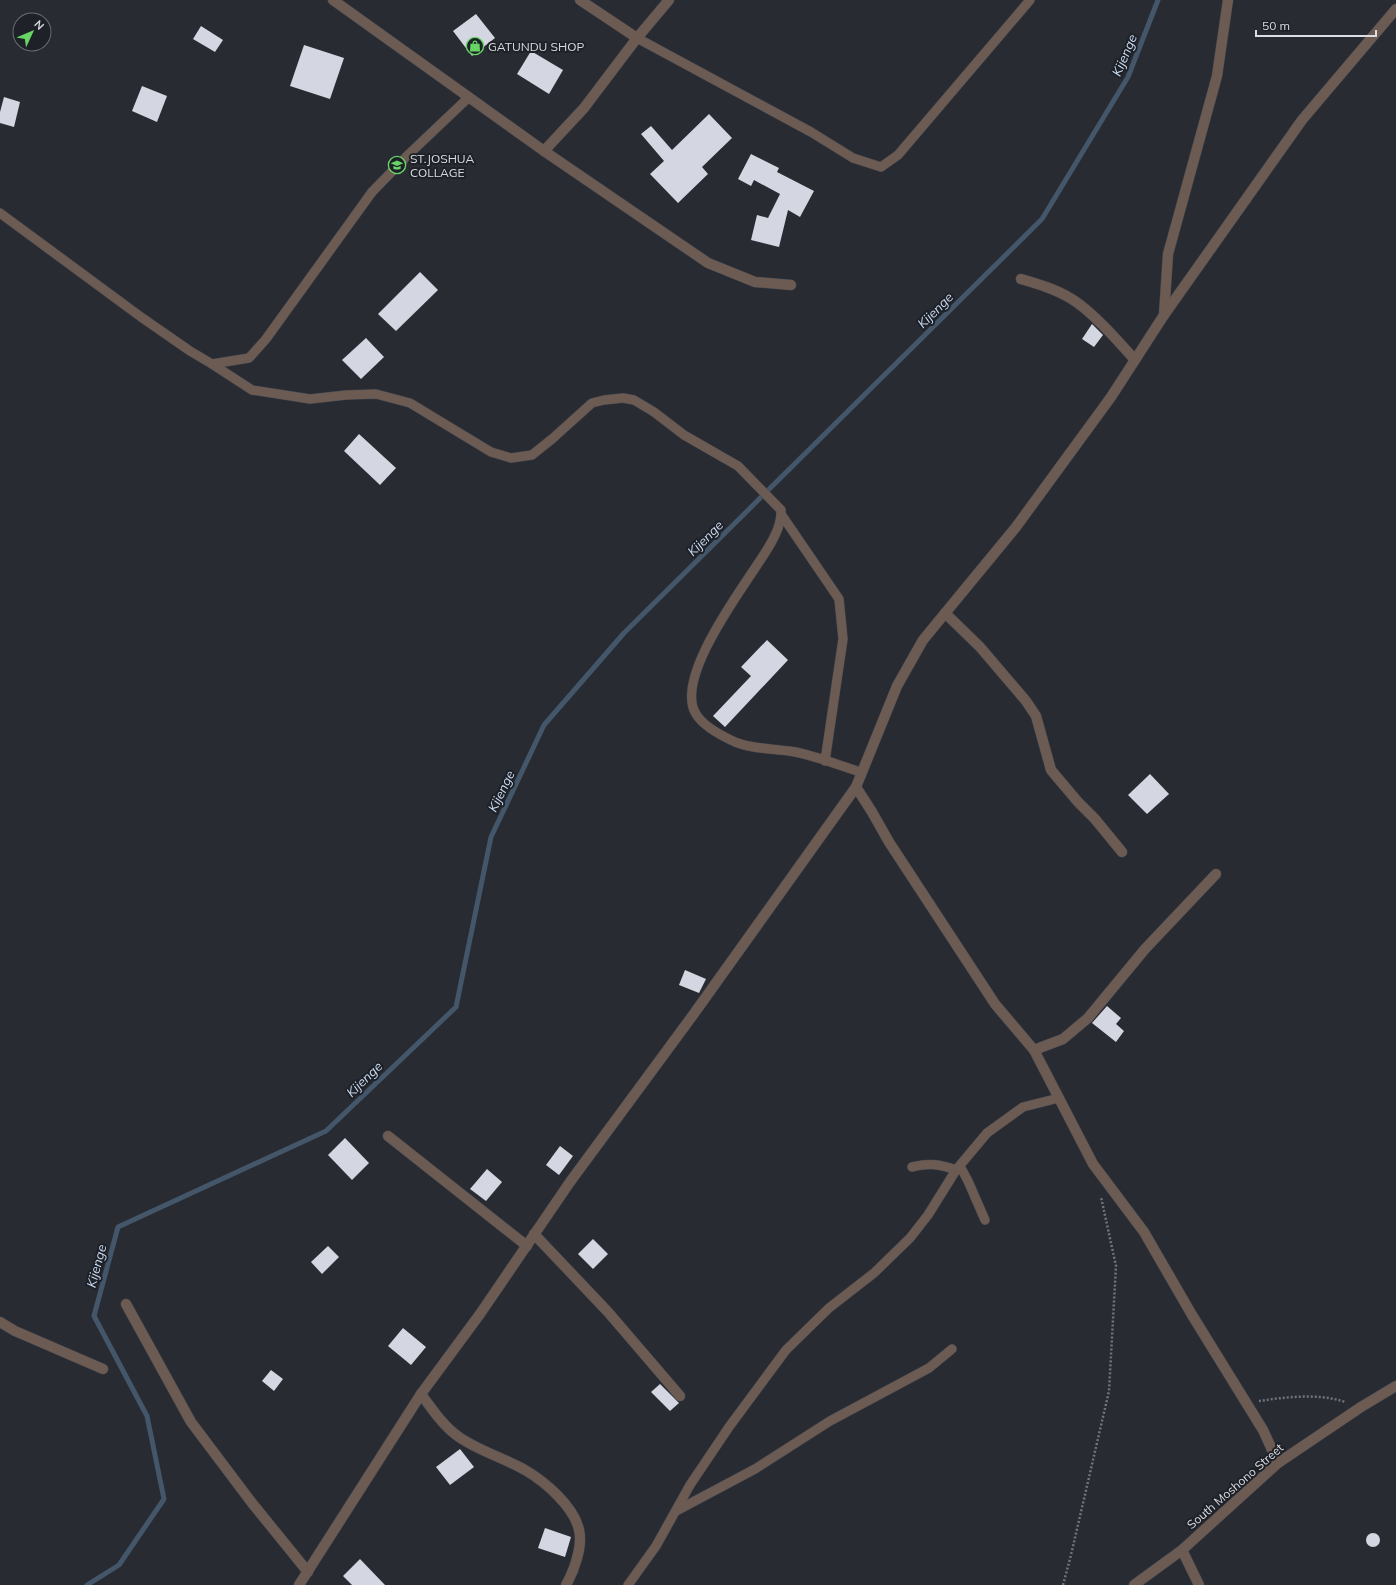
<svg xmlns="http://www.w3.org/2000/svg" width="1396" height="1585" font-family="Mulish,sans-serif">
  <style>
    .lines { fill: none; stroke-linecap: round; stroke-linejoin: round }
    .stream { stroke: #445669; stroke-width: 5 }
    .building { fill: #d4d7e1 }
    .service-casing { stroke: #45474e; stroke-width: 10 }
    .minor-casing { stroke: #45474e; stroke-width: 11 }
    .path { stroke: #72747a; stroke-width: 2.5; stroke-dasharray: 2 2; stroke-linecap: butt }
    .service { stroke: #6c5b53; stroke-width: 9 }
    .minor { stroke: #6c5b53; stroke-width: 10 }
    .labels { text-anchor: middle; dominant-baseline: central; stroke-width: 4; stroke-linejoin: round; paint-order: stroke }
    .poi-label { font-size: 12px; fill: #dbdde1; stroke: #1e2128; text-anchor: start }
    .street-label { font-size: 12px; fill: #dbdde1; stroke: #1e2128 }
    .water-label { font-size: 13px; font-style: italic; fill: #cddff5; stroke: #1e2128 }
  </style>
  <rect width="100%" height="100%" fill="#282b32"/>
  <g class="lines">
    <path class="stream" d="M87,1585L119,1565L164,1499L147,1416L94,1316L118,1227L326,1131L456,1007L491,837L544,725L624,633L1042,219L1128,77L1158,0"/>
  </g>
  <g class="building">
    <path d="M476,14L495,38L472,56L453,31Z"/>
    <path d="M201,26L223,40L215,52L193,39Z"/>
    <path d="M304,45L344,58L330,99L290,86Z"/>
    <path d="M531,51L563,70L549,94L517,74Z"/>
    <path d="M142,86L167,96L157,122L132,111Z"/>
    <path d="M4,97L20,102L14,127L0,123V112Z"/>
    <path d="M709,114L732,138L702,167L708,174L678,203L650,174L664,161L641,134L651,126L672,150Z"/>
    <path d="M751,154L779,168L777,172L814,191L800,217L788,210L779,247L751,240L757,215L768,218L780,194L754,180L751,186L738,179Z"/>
    <path d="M420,272L438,290L396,331L378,314Z"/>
    <path d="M1092,324L1103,335L1094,347L1082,339Z"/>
    <path d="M366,338L384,357L361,379L342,360Z"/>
    <path d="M359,434L396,468L380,485L344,451Z"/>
    <path d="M767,640L788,660L725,727L713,716L751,676L741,667Z"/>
    <path d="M1150,774L1169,794L1147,814L1128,795Z"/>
    <path d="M685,970L706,979L699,993L679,985Z"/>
    <path d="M1107,1006L1121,1018L1116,1024L1124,1031L1116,1042L1092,1023Z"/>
    <path d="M345,1138L369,1163L352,1180L328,1155Z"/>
    <path d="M560,1146L573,1156L559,1175L546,1165Z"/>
    <path d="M487,1169L502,1182L486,1201L470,1189Z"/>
    <path d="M593,1239L608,1254L593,1269L578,1254Z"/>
    <path d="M328,1246L339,1257L322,1274L311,1262Z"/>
    <path d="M403,1328L426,1347L411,1365L388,1346Z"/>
    <path d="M271,1370L283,1379L274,1391L262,1381Z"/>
    <path d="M660,1384L679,1403L670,1411L651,1392Z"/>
    <path d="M460,1449L474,1467L450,1485L436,1467Z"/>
    <path d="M545,1528L571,1537L565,1557L538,1548Z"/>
    <circle cx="1373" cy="1540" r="7"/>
    <path d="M360,1559L385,1585H352L343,1576Z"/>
  </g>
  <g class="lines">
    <defs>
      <g id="service">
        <path d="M637,38L811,132L853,158L881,167L898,155L1030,0"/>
        <path d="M0,213L141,317L190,351L212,364L249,358L266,339L372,192L409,154L469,97"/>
        <path d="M212,364L252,390L310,399L346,395L376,394L410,403L491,452L511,458L532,455L552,439L592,403L604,400L623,398L634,400L654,412L684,435L738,466L781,510C782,528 769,547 759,562C740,592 674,679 696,714C703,726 722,736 735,742C754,750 775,748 795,752C817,756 840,766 861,772"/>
        <path d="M781,514L839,599L843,639L825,761"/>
        <path d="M960,1166L968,1181L985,1220"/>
        <path d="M912,1167C930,1163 939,1164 956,1170"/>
        <path d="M676,1511L755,1469L830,1421L929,1368L952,1349"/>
        <path d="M628,1585L656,1546L690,1485L729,1427L786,1350L829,1308L874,1273L910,1238L928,1215L956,1170L987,1133L1023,1107L1059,1098"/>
      </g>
      <g id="minor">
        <path d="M333,0L544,151L708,263L755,282L791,285"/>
        <path d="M580,0L637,38"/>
        <path d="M544,151L584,108L637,38L669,0"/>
        <path d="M1021,279C1038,284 1055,289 1070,298C1091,310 1119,342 1135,360"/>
        <path d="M1164,315L1168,254L1217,76L1228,0"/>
        <path d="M945,613L980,647L1026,701L1036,716L1051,770L1078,802L1095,819L1122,852"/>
        <path d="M1034,1050L1063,1039L1088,1018L1145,949L1216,874"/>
        <path d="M388,1136L527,1246"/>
        <path d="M534,1234L608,1312L680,1396"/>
        <path d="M126,1304L191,1422L252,1503L308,1572"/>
        <path d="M0,1322L15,1331L103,1369"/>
        <path d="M421,1394C432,1409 444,1427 459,1437C479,1451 504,1458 525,1470C544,1481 574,1506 579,1530C583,1546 574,1571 566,1585"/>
        <path d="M1278,1463L1263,1430L1192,1315L1144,1232L1093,1164L1034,1050L995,1004L889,842L872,812L856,787L897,686L923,640L1016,527L1111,397L1164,315L1302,120L1396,9"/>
        <path d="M1182,1550L1199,1585"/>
        <path d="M299,1585L421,1394L480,1314L570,1182L693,1015L856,787"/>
        <path d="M1134,1585L1182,1550L1278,1463L1361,1407L1396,1386"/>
      </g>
    </defs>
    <use href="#service" class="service-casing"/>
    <use href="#minor" class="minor-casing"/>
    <g class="path">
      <path d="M1259,1401C1286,1397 1319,1393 1345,1402"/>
      <path d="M1063,1585L1071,1555L1109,1391L1116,1266L1101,1197"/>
    </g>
    <use href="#service" class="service"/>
    <use href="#minor" class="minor"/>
  </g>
  <defs>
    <symbol id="shop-ring" viewBox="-11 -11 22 22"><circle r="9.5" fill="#1e2128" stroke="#68d465" stroke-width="1.5"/><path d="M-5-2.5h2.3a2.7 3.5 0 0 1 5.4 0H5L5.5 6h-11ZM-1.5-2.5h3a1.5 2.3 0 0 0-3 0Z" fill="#68d465"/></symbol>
    <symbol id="university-ring" viewBox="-11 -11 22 22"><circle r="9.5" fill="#1e2128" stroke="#68d465" stroke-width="1.5"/><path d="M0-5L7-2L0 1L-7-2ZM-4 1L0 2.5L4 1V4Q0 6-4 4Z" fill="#68d465"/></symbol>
  </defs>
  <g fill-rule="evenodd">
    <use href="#shop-ring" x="465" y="36" width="20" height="20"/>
    <use href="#university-ring" x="387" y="155" width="20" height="20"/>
  </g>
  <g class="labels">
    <g class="poi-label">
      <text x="488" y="46">GATUNDU SHOP</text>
      <text x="410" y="158">ST.JOSHUA<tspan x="410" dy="14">COLLAGE</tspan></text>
    </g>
    <g class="street-label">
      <text transform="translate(1235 1486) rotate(-41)">South Moshono Street</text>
    </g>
    <g class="water-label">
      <text transform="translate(1124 55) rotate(-67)">Kijenge</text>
      <text transform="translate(935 310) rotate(-45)">Kijenge</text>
      <text transform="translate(705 538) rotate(-45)">Kijenge</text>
      <text transform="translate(501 791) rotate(-64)">Kijenge</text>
      <text transform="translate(364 1079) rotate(-44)">Kijenge</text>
      <text transform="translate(96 1266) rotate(-75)">Kijenge</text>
    </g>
  </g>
  <g transform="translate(32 32) rotate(46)"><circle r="19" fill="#1e2128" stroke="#6a6c72"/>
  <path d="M0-3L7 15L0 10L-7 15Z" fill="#68d465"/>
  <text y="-6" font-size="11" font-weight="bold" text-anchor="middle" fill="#dbdde1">N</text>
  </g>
  <path d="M1256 30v6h120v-6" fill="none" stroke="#dbdde1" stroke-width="2"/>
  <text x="1262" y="30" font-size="12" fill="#dbdde1" stroke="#1e2128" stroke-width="3" paint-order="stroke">50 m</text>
</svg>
